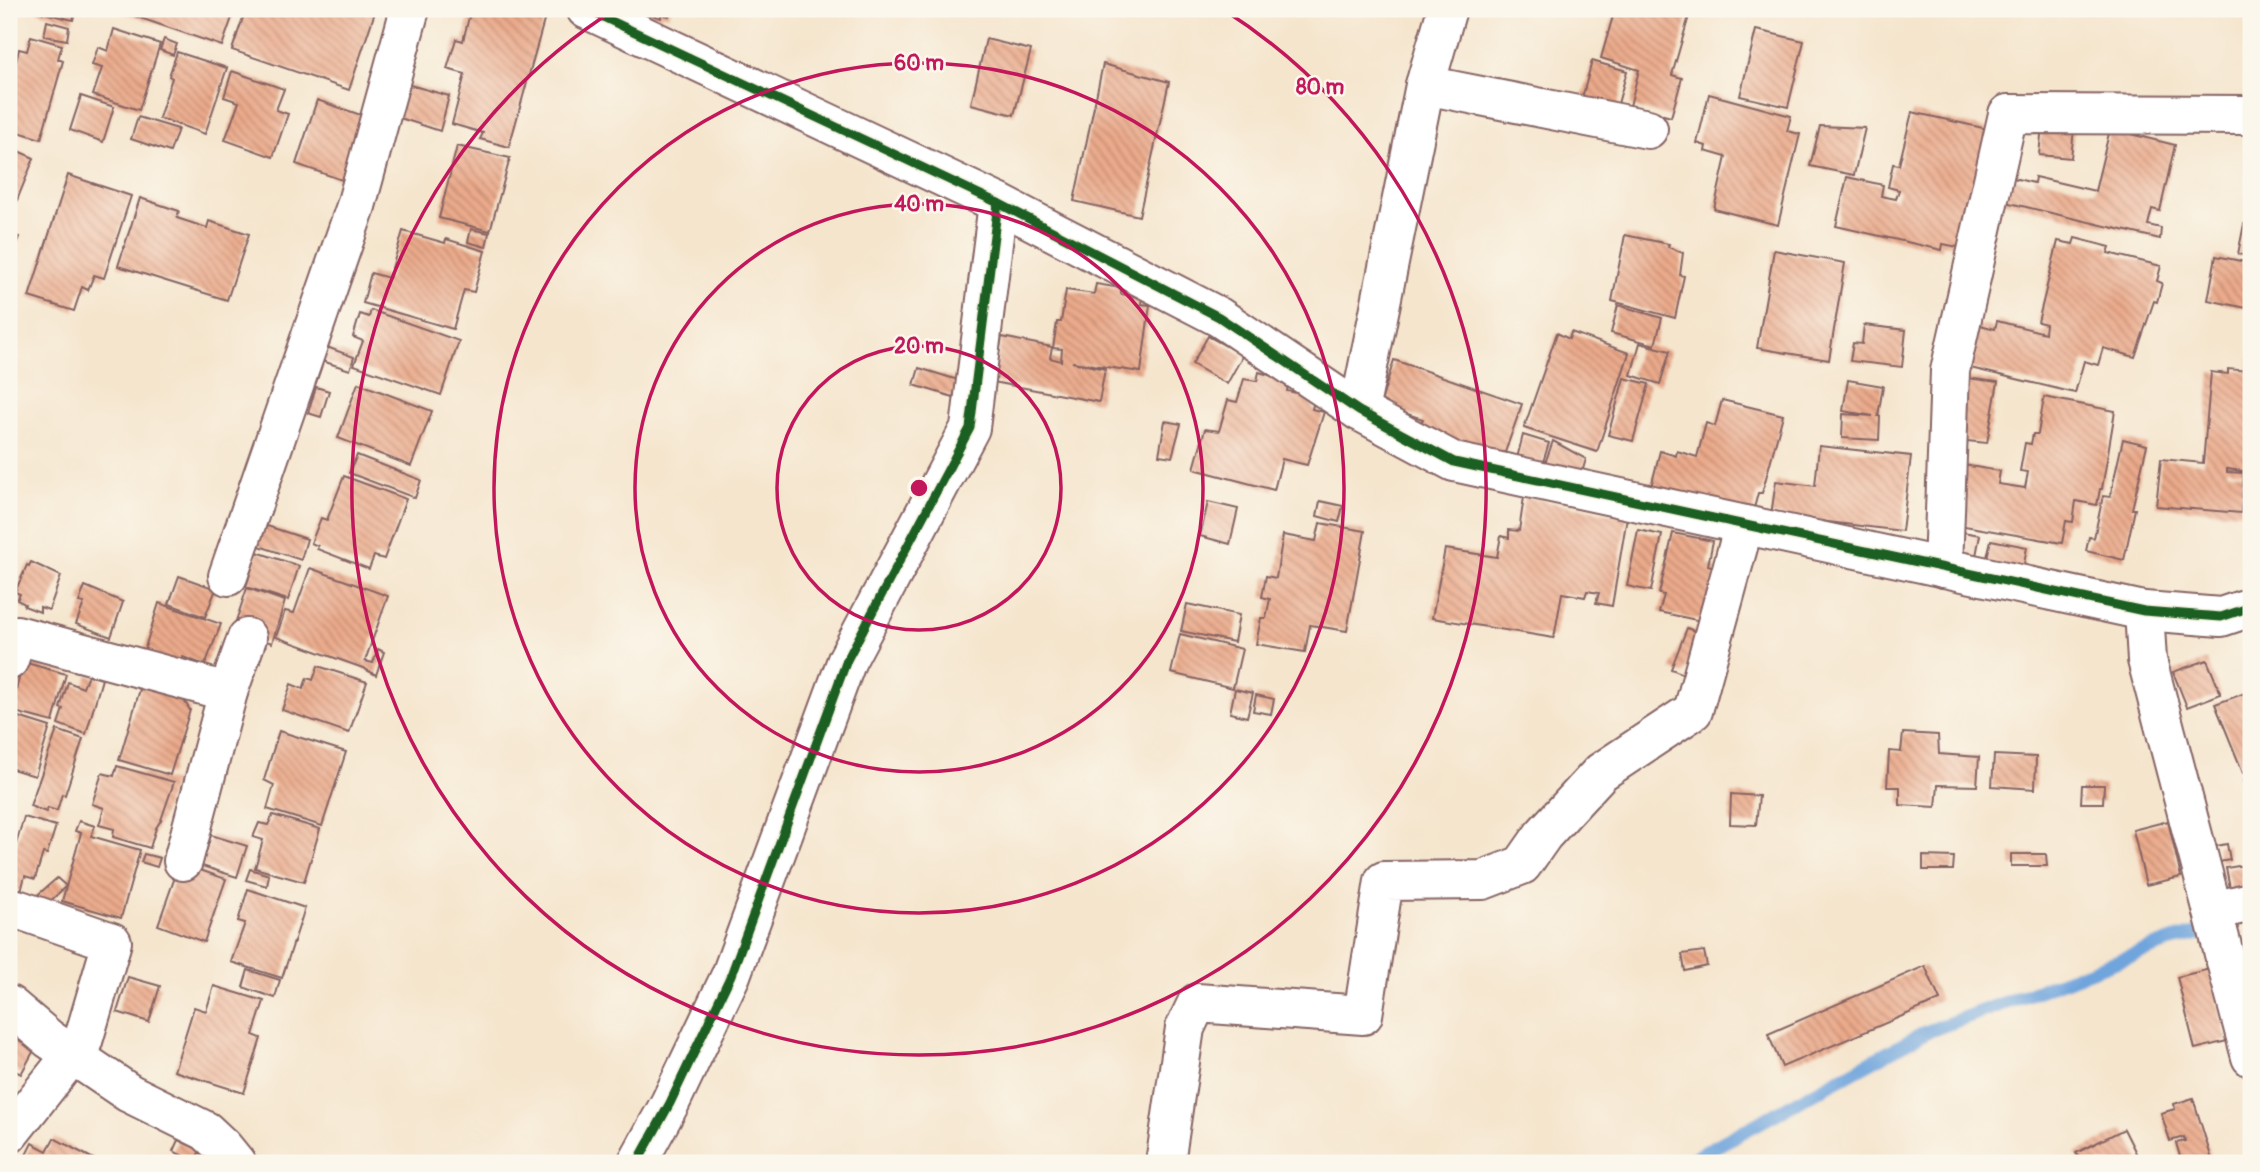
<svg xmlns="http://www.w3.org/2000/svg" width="2260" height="1172" font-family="Pangolin,sans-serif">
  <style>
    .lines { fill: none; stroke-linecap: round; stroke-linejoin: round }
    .stream { stroke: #70a4dc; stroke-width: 14 }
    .building { fill: url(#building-back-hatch) }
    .minor-casing { stroke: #866464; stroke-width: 42 }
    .minor { stroke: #fff; stroke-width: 38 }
    .cycleway-casing { stroke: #fbf7ec; stroke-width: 13 }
    .cycleway { stroke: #1b5e20; stroke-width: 9 }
    .ring { fill: none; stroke: #c2185b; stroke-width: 3.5 }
    .centre { fill: #c2185b; stroke: #fbf7ec; stroke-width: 3.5 }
    .ring-label { font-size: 21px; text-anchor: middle; font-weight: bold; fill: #c2185b; stroke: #fbf7ec; stroke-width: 5; stroke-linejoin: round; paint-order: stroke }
  </style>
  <defs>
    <pattern id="building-back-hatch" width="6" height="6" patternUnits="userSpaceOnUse" patternTransform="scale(1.75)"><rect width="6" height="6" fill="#ebaa8b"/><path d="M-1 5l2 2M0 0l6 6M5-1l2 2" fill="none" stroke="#c08a72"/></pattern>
  </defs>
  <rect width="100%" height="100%" fill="#fbf7ec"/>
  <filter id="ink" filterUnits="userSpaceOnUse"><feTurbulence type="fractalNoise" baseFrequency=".0143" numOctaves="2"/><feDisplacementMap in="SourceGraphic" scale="14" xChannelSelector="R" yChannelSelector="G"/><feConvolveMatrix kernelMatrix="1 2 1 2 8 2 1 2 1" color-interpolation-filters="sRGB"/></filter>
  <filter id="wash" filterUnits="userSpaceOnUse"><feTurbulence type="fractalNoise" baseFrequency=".00686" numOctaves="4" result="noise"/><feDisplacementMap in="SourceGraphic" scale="28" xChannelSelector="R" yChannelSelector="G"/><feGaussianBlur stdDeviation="1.57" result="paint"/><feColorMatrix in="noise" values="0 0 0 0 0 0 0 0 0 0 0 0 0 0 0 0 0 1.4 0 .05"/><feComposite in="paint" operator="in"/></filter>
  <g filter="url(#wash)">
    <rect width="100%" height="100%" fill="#f5e5cd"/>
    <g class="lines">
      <path class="stream" d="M1685,1163L1926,1032L2174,940L2216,929"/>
    </g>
    <g id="blocks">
      <g class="building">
        <path d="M28,9H76L73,20Z"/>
        <path d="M114,9H235L222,46Z"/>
        <path d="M246,9H364L375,12L349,90L232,50Z"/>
        <path d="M471,9H516L545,17L509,147L480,139L483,133L452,124L465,74L447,69L456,39L463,41Z"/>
        <path d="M633,9H671L669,16L661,14V18Z"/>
        <path d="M1615,9H1691L1672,75L1682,78L1671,117L1630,106L1639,70L1601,58Z"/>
        <path d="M47,21L69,27L67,40L44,36Z"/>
        <path d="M114,29L160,44L139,110L93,95L102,68L92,65L98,47L108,51Z"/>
        <path d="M1756,30L1804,41L1788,107L1740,96Z"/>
        <path d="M31,36L62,45L58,59L63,61L41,139L9,129V60L16,62L19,49L27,51Z"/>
        <path d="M164,39L177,44L173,55L160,50Z"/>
        <path d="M986,39L1031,50L1014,115L971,104Z"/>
        <path d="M177,52L227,68L205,134L159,118L172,78L169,76Z"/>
        <path d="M1592,61L1627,71L1616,111L1581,102Z"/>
        <path d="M1103,64L1169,82L1139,216L1074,201Z"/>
        <path d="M232,71L284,89L276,110L288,114L273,157L225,140L239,102L224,97Z"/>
        <path d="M403,83L449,96L440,131L394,116Z"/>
        <path d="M1709,94L1791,116L1787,131L1800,134L1778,225L1714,209L1726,157L1705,151L1706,146L1697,143Z"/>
        <path d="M81,96L114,107L103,142L70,130Z"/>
        <path d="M317,100L364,116L342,180L296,164Z"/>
        <path d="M1912,112L1992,130L1963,248L1943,244L1942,250L1836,226L1847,177L1883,185L1881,196L1896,199L1899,190L1888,187L1893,164L1899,165Z"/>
        <path d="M138,117L178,129L170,152L131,139Z"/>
        <path d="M1820,126L1865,128L1854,175L1810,166Z"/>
        <path d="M2042,126L2074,129L2071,158L2039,155Z"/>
        <path d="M2110,129L2175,145L2160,211L2152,209L2148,225L2161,228L2160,239L2001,201L2009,177L2034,183L2035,177L2095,191Z"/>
        <path d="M457,146L510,158L490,231L439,218Z"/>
        <path d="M9,147L34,158L9,220Z"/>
        <path d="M68,175L131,196L104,278L94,275L88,290L82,287L74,311L29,297Z"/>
        <path d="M140,198L179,211L177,218L207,228L209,221L249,234L227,300L118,266Z"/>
        <path d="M2244,224L2251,226V257L2238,254Z"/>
        <path d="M471,229L489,233L486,247L468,242Z"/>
        <path d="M403,231L445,243L446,239L485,251L474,292L464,290L453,329L363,303L371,273L389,278Z"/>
        <path d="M9,233L19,237L9,264Z"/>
        <path d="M1625,235L1669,244L1668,247L1683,253L1680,275L1684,276L1675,318L1612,301Z"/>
        <path d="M2075,238L2110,247L2108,253L2161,266L2157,281L2162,283L2157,302L2154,301L2135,357L2103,348L2098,365L2084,361L2075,393L1962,366L1973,323L1995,329L1997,321L2045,333L2046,324L2038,322L2058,241L2073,244Z"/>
        <path d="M1774,250L1845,263L1829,360L1757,348Z"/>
        <path d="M2216,256L2251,263V309L2208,300Z"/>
        <path d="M1096,284L1121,288V294L1142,298L1141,304L1150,305L1141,372L1072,362L1105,369L1099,402L993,382L1002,337L1052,347L1050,358L1061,361L1062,349L1053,348L1057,322H1061L1066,290L1094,294Z"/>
        <path d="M1618,305L1662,318L1655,345L1611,333Z"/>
        <path d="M371,310L459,341L441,395L354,365L363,341L353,337L360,314L369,317Z"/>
        <path d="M1864,325L1906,330L1902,367L1850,361L1853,343L1862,344Z"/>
        <path d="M1571,332L1629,353L1597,452L1524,428L1557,333L1569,339Z"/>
        <path d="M1208,336L1243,355L1227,384L1192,364Z"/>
        <path d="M1640,343L1670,351L1660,384L1631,375Z"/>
        <path d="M324,346L354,357L350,370L319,360Z"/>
        <path d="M2249,357H2251V472L2227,469V472L2244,473L2241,513L2156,506L2161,459L2203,463L2211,372L2228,374V369L2248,371Z"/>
        <path d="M1394,360L1522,404L1503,458L1418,429L1423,419L1380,405Z"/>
        <path d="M919,368L958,380L953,397L914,385Z"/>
        <path d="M1259,372L1288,381L1287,391L1315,397L1312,409L1324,412L1307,465L1282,459L1274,490L1194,469L1205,429L1219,431L1228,400L1237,402L1244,379L1257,381Z"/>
        <path d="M1624,378L1649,384L1633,441L1608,435Z"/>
        <path d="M1967,378L1998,382L1987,443L1957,440Z"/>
        <path d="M1848,380L1883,386L1878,416H1880L1879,440L1842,438L1843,414L1873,416L1843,411Z"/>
        <path d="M358,383L432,411L411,466L338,438Z"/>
        <path d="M316,387L329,391L321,417L308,413Z"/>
        <path d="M2044,397L2115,411L2102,489H2100L2097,505L2076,501L2073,522L2066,521L2062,543L1953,524L1963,465L2000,471L1998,484L2025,488L2028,472L2020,471L2025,443L2031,444L2033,434H2038Z"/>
        <path d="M1722,400L1783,415L1762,493H1758L1752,516L1650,491L1660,451L1676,456L1677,451L1697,457L1706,423L1715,426Z"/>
        <path d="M1165,421L1181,424L1172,457L1159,455Z"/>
        <path d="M1523,435L1549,443L1542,465L1517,458Z"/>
        <path d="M2123,439L2147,445L2132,509H2135L2124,560L2086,551L2089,537L2094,538L2103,496L2110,497Z"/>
        <path d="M1553,441L1586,459L1581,476L1544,466Z"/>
        <path d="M1819,446L1911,456L1902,531L1771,515L1776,481L1815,486Z"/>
        <path d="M357,455L421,480L415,498L349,473Z"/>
        <path d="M344,476L406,499L384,559L374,556L369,569L317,549L318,546L311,543L321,518L327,520Z"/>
        <path d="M1524,497L1627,517L1612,606L1596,603L1599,593L1587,591L1585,597L1562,593L1554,638L1432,618L1445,549L1497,557L1501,536L1509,538V530L1519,531Z"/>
        <path d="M1320,501L1343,506L1339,522L1317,516Z"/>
        <path d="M1208,502L1238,509L1230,544L1200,536Z"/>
        <path d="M1320,523L1365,531L1347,631L1310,625L1305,652L1256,644L1261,618H1266L1270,599L1262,597L1266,576L1276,578L1283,535L1316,541Z"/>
        <path d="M264,525L307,539L301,560L256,545Z"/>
        <path d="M1638,530L1662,535L1651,591L1627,586Z"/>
        <path d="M1952,530L1980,535L1975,561L1946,556Z"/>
        <path d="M1673,533L1713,541L1708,565L1717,568L1706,622L1659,612L1664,595L1659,594Z"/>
        <path d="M1991,540L2027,547L2023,570L1986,562Z"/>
        <path d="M257,552L299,566L288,600L246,587Z"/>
        <path d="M31,562L61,576L49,610L40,607V612L24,606L25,604L17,600L20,594L15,592L27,565L29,566Z"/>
        <path d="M310,568L388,596L365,661L373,663L378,649L384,652L376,675L363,668L276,637L285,611L294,613Z"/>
        <path d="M179,576L216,589L205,617L169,604Z"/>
        <path d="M85,586L123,602L111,637L76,624L84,603L79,602Z"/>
        <path d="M247,588L285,601L272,643L233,630Z"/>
        <path d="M159,603L221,624L205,665L183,657L181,664L144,651Z"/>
        <path d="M1187,604L1239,615L1234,642L1181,631Z"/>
        <path d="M1687,628L1701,634L1684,674L1671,669Z"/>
        <path d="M1180,634L1242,649L1233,688L1171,673Z"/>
        <path d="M2207,660L2221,694L2187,707L2173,672Z"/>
        <path d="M23,662L66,674L53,722L11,711Z"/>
        <path d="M318,666L367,682L349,733L282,710L291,684L303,689L307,678L313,680Z"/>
        <path d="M88,675L102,679L86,734L58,724L63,709L60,708L68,682L83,688Z"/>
        <path d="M141,686L183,699L190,710L170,775L119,760Z"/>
        <path d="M1235,689L1253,693L1247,717L1230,713Z"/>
        <path d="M2251,691V770L2243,773L2215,704Z"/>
        <path d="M1256,695L1274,699L1271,714L1253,711Z"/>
        <path d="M9,714L50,727L35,776L9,768Z"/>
        <path d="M57,730L83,739L65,795L62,794L57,811L48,808L46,812L30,806Z"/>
        <path d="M279,731L346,752L322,826L267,809L274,785L264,780Z"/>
        <path d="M1903,733L1938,735L1939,754L1979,757L1977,786L1938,785L1936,807L1900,805V787H1887L1889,751L1901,752Z"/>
        <path d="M1994,755L2036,757L2035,789L1992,786Z"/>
        <path d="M117,766L174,782L161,820L156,828L150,848L113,837L114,829L99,825L104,808L92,804L102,773L114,776Z"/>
        <path d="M2251,779V809H2250L2244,781Z"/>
        <path d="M2082,785H2104L2103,803H2081Z"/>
        <path d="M1731,794L1759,796L1756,825L1730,824Z"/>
        <path d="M273,815L320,829L304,882L255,868L263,840L253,837L259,823L268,825Z"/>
        <path d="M24,817L56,826L47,854L43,853L35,879L25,876L21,891L9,888V868Z"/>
        <path d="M79,821L95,826L91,836L140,850L121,918L62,901L81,833L75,831Z"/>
        <path d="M2168,821L2181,877L2146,885L2133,830Z"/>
        <path d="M211,835L247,846L237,877L202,866Z"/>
        <path d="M2227,844L2230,860L2219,862L2216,846Z"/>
        <path d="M144,854L160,858L157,867L141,862Z"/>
        <path d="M2011,854H2046L2047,866H2011Z"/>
        <path d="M1923,856L1954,857L1953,870H1923Z"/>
        <path d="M180,863L226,879L204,942L158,925Z"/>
        <path d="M2251,864V894L2232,897L2226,868Z"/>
        <path d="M250,869L269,875L267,886L246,880Z"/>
        <path d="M57,878L66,886L42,909L33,899Z"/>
        <path d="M248,889L305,908L282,978L231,962L245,923L238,921Z"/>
        <path d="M1704,951L1707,966L1685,971L1682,954Z"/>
        <path d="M1925,966L1940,1000L1782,1067L1768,1034Z"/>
        <path d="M2210,969L2227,1041L2195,1049L2177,977Z"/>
        <path d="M248,970L280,980L275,998L243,987Z"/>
        <path d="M128,977L160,986L149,1022L117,1012Z"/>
        <path d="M214,986L264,1001L253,1035L261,1038L244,1093L174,1071L194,1007L206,1011Z"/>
        <path d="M9,1027L38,1043L21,1074L9,1068Z"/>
        <path d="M2193,1098L2213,1163H2182L2176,1143L2185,1141L2184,1137L2170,1141L2161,1113L2175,1109L2174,1104Z"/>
        <path d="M2124,1129L2141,1163H2081L2076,1153Z"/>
        <path d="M54,1138L101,1163H22L32,1143L47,1151Z"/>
        <path d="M178,1140L200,1150L195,1162L173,1151Z"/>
      </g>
    </g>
  </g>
  <g filter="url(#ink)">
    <use href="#blocks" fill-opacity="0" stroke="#866464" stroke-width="2"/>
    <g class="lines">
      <defs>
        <g id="minor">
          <path d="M586,9L998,203L1219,317L1359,411L1454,462L2144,611L2221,617L2251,607"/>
          <path d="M1425,85L1648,129"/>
          <path d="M1359,411L1425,85L1447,9"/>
          <path d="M1943,568L1950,371L2008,114L2251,115"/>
          <path d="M228,576L356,206L410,9"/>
          <path d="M2144,611L2147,660L2251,1057"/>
          <path d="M9,660L17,635L228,692"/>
          <path d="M183,861L228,692L247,638"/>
          <path d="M2213,911L2251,902"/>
          <path d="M9,913L17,909L112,942L83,1041L9,1134"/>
          <path d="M9,1005L49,1039L129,1093L206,1131L223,1147L236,1163"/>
          <path d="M637,1163L670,1103L731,975L847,660L970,428L998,203"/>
          <path d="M1165,1163L1185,1028L1197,1003L1363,1015L1384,881L1483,880L1522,865L1543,835L1601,772L1693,711L1744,525"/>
        </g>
      </defs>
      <use href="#minor" class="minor-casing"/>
      <use href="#minor" class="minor"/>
      <defs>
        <g id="cycleway">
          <path d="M586,9L998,203L1219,317L1359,411L1454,462L2144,611L2221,617L2251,607"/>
          <path d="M637,1163L670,1103L731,975L847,660L970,428L998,203"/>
        </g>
      </defs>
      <use href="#cycleway" class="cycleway-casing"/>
      <use href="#cycleway" class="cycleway"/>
    </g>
  </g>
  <g class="ring">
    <circle cx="919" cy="488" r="142"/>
    <circle cx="919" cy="488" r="284"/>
    <circle cx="919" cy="488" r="425"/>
    <path d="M1224 10A567 567 0 1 1 614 10"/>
  </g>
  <circle cx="919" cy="488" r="10" class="centre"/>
  <g class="ring-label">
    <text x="919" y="70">60 m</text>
    <text x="1320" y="94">80 m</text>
    <text x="919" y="211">40 m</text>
    <text x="919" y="353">20 m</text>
  </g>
  <rect width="2260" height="1172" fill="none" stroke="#fbf7ec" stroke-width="35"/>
</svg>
